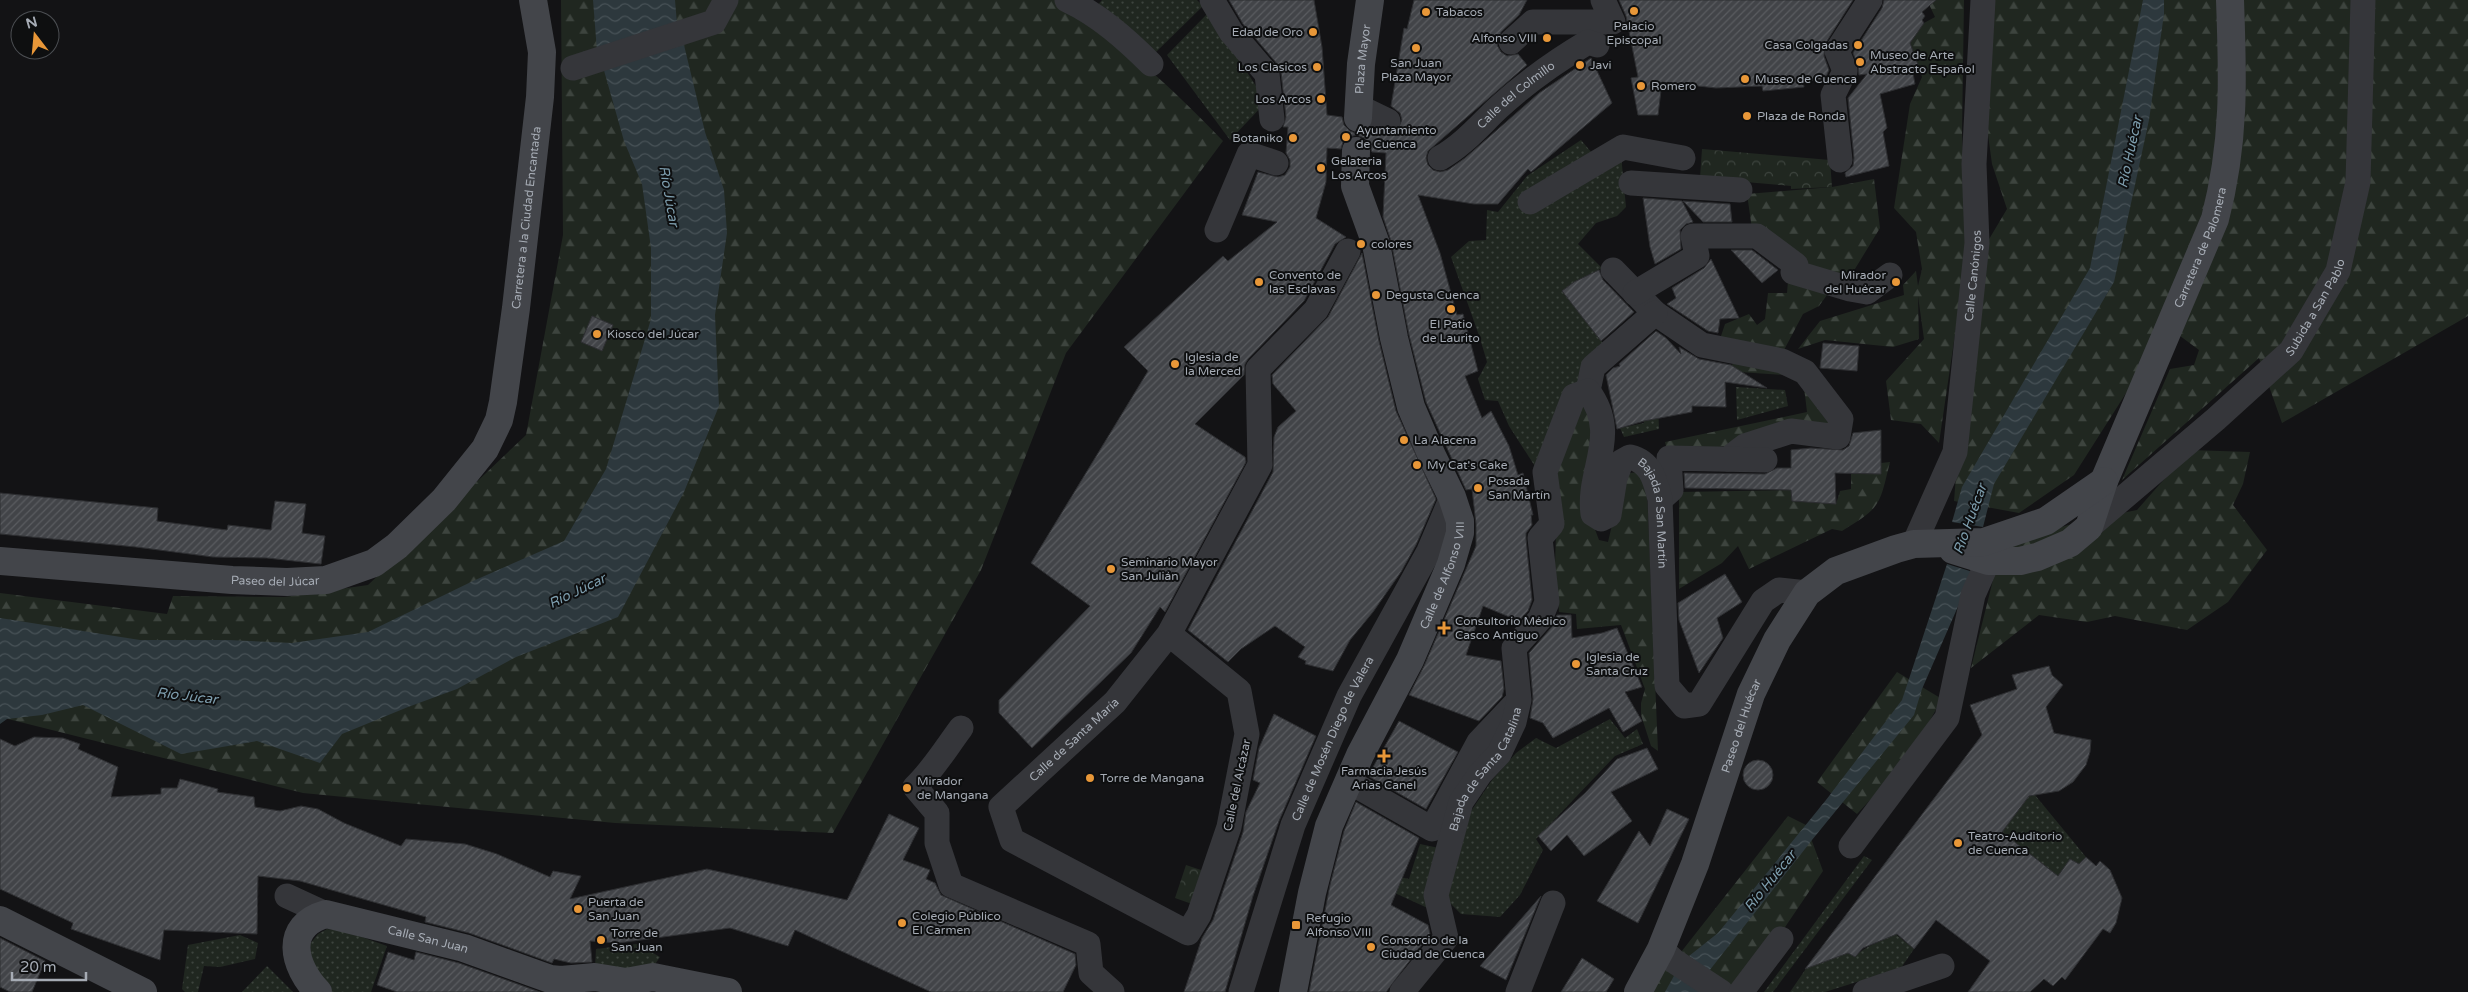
<svg xmlns="http://www.w3.org/2000/svg" width="2468" height="992" font-family="'Varela Round',sans-serif">
  <style>
    .forest { fill: url(#forest-firs) }
    .park { fill: url(#park-crowns) }
    .garden { fill: url(#garden-dots) }
    .water { fill: url(#water-waves) }
    .building { fill: url(#building-hatch); stroke: #2d2e31 }
    .lines { fill: none; stroke-linecap: round; stroke-linejoin: round }
    .street { stroke: #35363a; stroke-width: 25 }
    .secondary { stroke: #43454a; stroke-width: 28 }
    .poi-dot { fill: #e89738; stroke: #0e0f10; stroke-width: 2 }
    .labels { text-anchor: middle; dominant-baseline: central; stroke-width: 4; stroke-linejoin: round; paint-order: stroke }
    .poi-label { font-size: 12px; fill: #a6acb5; stroke: #0e0f10; text-anchor: start }
    .street-label { font-size: 12px; fill: #a6acb5; stroke: #0e0f10 }
    .water-label { font-size: 14px; font-style: italic; fill: #7e9eae; stroke: #0e0f10 }
  </style>
  <defs>
    <pattern id="forest-firs" width="22" height="20" patternUnits="userSpaceOnUse" patternTransform="scale(1.25)"><rect width="22" height="20" fill="#202720"/><path d="M5 1l3.5 6h-7zM16 11l3.5 6h-7z" fill="#3d443e"/></pattern>
    <pattern id="park-crowns" width="20" height="18" patternUnits="userSpaceOnUse" patternTransform="scale(1.25)"><rect width="20" height="18" fill="#202720"/><path d="M2 6a3 3 0 1 1 6 0M12 15a3 3 0 1 1 6 0" fill="none" stroke="#3d443e"/></pattern>
    <pattern id="garden-dots" width="8" height="8" patternUnits="userSpaceOnUse" patternTransform="scale(1.25)"><rect width="8" height="8" fill="#202720"/><path d="M2 2h.1M6 6h.1" fill="none" stroke="#3d443e" stroke-width="1.8" stroke-linecap="round"/></pattern>
    <pattern id="water-waves" width="16" height="10" patternUnits="userSpaceOnUse" patternTransform="scale(1.25)"><rect width="16" height="10" fill="#2d383d"/><path d="M0 5q4-4 8 0t8 0" fill="none" stroke="#485257"/></pattern>
    <pattern id="building-hatch" width="6" height="6" patternUnits="userSpaceOnUse" patternTransform="scale(1.25)"><rect width="6" height="6" fill="#424448"/><path d="M-1 1l2-2M0 6l6-6M5 7l2-2" fill="none" stroke="#5a5c60"/></pattern>
  </defs>
  <rect width="100%" height="100%" fill="#131315"/>
  <g class="forest">
    <path d="M561,0H1059C1119,39 1173,89 1223,141L1066,353L981,570L833,833L615,823L303,793L0,717V593L167,614L173,596L284,597L368,585L526,435L563,235Z"/>
    <path d="M1927,0H1964L1962,133L1967,253L1939,443L1921,424L1891,420L1886,381L1924,339L1918,296L1919,339L1893,347L1825,340L1798,349L1820,321L1904,295L1903,285L1916,271L1918,286L1922,269L1916,232L1894,208L1910,104L1922,77L1910,43L1924,23L1935,17Z"/>
    <path d="M1990,0H2468V316L2282,423L2259,358L2122,480L2170,369L2194,365L2199,350L2168,327L2074,475L2019,513L1954,501L1965,360L1982,251L2007,209L1992,164L1986,120Z"/>
    <path d="M1874,179L1880,228L1847,282L1799,267L1752,229L1747,194L1832,187Z"/>
    <path d="M1788,281L1827,295L1819,306L1803,314L1783,352L1719,342L1725,324L1749,314L1757,325L1765,319L1768,293H1787Z"/>
    <path d="M1742,358L1805,375L1836,429L1668,455L1665,442L1807,412L1805,395L1799,376L1739,372L1730,366Z"/>
    <path d="M1575,402L1587,404L1593,432L1585,503L1599,540L1608,542L1624,474L1637,472L1647,490L1658,751L1651,746L1641,715V703L1645,689L1621,625L1577,629L1576,614L1559,612L1555,565L1558,466Z"/>
    <path d="M2190,450L2250,452L2243,484L2233,505L2267,550L2228,602L2187,630L2115,616L2087,622L2039,615L1971,668L2002,544L2082,521L2137,510Z"/>
    <path d="M1890,462C1879,507 1881,507 1842,531L1832,529L1749,569L1738,546L1722,563L1679,589V492L1791,490L1792,501L1836,504L1840,491L1851,489V474H1881V463Z"/>
    <path d="M1897,672L1942,699L1908,759L1857,814L1817,782Z"/>
    <path d="M1788,816L1806,825L1823,871L1741,992H1638L1674,961Z"/>
  </g>
  <g class="park">
    <path d="M1702,149L1830,160L1832,187L1791,189V186L1700,178Z"/>
    <path d="M1186,865L1204,871L1192,904L1175,898Z"/>
  </g>
  <g class="garden">
    <path d="M1102,0H1197L1203,6L1155,53L1095,8Z"/>
    <path d="M1209,12L1266,102L1230,140L1167,55Z"/>
    <path d="M1581,140L1603,166L1621,155L1626,207L1617,216L1596,223L1578,244L1602,268L1562,291L1606,347L1538,471L1509,426L1498,401L1485,400L1478,379L1487,362C1477,326 1463,292 1451,257L1469,241L1486,240L1487,210L1498,212L1527,176Z"/>
    <path d="M1736,387L1785,390L1788,406L1737,420Z"/>
    <path d="M1658,403L1659,429L1624,437L1620,428L1644,423L1642,405Z"/>
    <path d="M1610,719L1625,738L1637,729L1643,744L1615,756L1536,839L1543,850L1520,895L1500,917L1461,914L1447,900L1471,811L1492,780L1516,753L1536,738L1556,748Z"/>
    <path d="M2021,795H2035L2086,857L2079,864L2070,860L2058,876L1997,828Z"/>
    <path d="M1420,844L1439,848L1434,911L1373,883L1375,871L1409,879Z"/>
    <path d="M1864,856L1872,860L1773,992H1764Z"/>
    <path d="M327,929L345,931L387,946L371,992H332L311,969L310,944L318,934Z"/>
    <path d="M1893,932L1914,949L1901,968L1825,992H1790L1816,954L1815,958L1848,953L1855,957C1868,943 1881,944 1893,932Z"/>
    <path d="M240,935L258,943L255,959L220,967L204,966L198,992H185L182,989L188,945Z"/>
    <path d="M637,944L660,957L649,973L595,967L596,949Z"/>
    <path d="M267,966L293,992H242Z"/>
  </g>
  <g class="water">
    <path d="M593,0H675L677,24L597,51Z"/>
    <path d="M2143,0H2164V14L2149,120L2114,282L1994,484L1983,527L1952,522L1962,487L2090,268Z"/>
    <path d="M684,45L705,132L724,190L727,233L715,315L719,406L684,492L618,617L516,657L457,689L408,707L342,734L320,763L257,741L181,754L83,705L42,715L7,719L0,724V618L140,640H228L292,643L368,632L473,581L564,541L606,469L651,319V248L642,184L624,141L603,67Z"/>
    <path d="M1947,564L1973,572L1922,689L1914,715L1812,840L1709,971L1689,956L1718,933L1826,800L1902,700Z"/>
    <path d="M1675,974L1701,992H1665Z"/>
  </g>
  <g class="building">
    <path d="M1229,0H1314L1322,47L1327,115L1342,117L1344,125L1350,131L1358,134L1370,128L1389,135L1396,133L1402,120L1400,113L1391,106L1404,28L1407,29L1414,0H1527L1519,15L1501,32L1497,45L1501,52L1507,56L1518,54L1527,65L1428,151L1426,158L1428,165L1433,170L1440,172L1448,170L1465,158L1539,93L1591,58L1612,103L1531,172L1528,169L1498,204H1474L1418,195L1440,253L1457,315L1463,314L1478,371L1465,376L1482,418L1491,411L1509,446L1518,475L1523,473L1533,515H1531L1532,525L1526,533V539L1532,600L1528,611L1519,621L1483,606L1466,655L1501,661L1504,689L1502,697L1479,721L1409,695L1424,666L1476,546V524L1472,489L1466,490L1426,402L1409,335L1391,241L1383,217L1386,153L1372,152L1369,143L1364,138L1357,135L1349,137L1343,142L1341,149L1327,148L1326,182L1316,218L1346,237L1335,244L1304,301L1248,359L1245,364L1244,375L1195,424L1245,457L1246,462L1165,612L1160,607L1131,653L1032,748L999,713V700L1090,606L1031,563L1148,371L1124,347L1223,256L1228,261L1277,222L1242,215L1258,172L1278,177L1285,175L1290,167V160L1286,153L1288,127H1283L1286,117L1281,72L1278,65L1256,39L1253,32L1250,33L1243,24Z"/>
    <path d="M1619,0H1853L1825,44L1824,56L1829,70L1825,79L1803,81L1804,87L1763,91L1762,86L1716,88L1662,82L1658,115H1638L1631,78L1638,77L1626,16Z"/>
    <path d="M1884,0H1936L1922,12L1925,16L1922,20L1924,23L1910,43L1918,65L1912,68L1915,84L1880,94L1887,128L1883,132L1889,166L1846,177L1845,173L1853,166L1854,158L1848,98L1867,74L1859,75L1858,66L1853,53L1882,8Z"/>
    <path d="M1643,198L1682,201L1693,222L1686,224L1680,230L1681,249L1655,264L1650,247Z"/>
    <path d="M1683,201L1730,204L1732,222H1703Z"/>
    <path d="M1731,250H1752L1778,270L1762,283Z"/>
    <path d="M1362,253L1379,341L1396,411L1436,499L1416,545L1401,572L1373,612L1350,640L1333,671L1305,664L1306,661L1298,657L1305,647L1275,626L1241,649L1228,662L1188,630L1273,472L1274,437L1278,427L1296,411L1273,384L1272,375L1328,317Z"/>
    <path d="M1711,259L1739,318L1720,319L1718,333L1708,331L1667,304L1676,298L1672,288L1704,268Z"/>
    <path d="M1599,270L1603,280L1634,312L1601,341L1562,291L1574,282Z"/>
    <path d="M592,316L613,325L602,351L581,342Z"/>
    <path d="M1656,331L1666,338L1681,354L1679,347L1699,359L1731,365L1767,388L1725,382L1726,407L1692,406V412L1644,421L1617,429L1606,375L1613,368L1620,366L1619,364Z"/>
    <path d="M1823,343L1859,346L1857,371L1820,368Z"/>
    <path d="M1881,430V474L1835,473L1836,504L1792,501L1791,490L1685,488L1684,473L1765,474L1777,468H1791V450L1811,448L1843,450L1849,446L1853,433Z"/>
    <path d="M0,493L158,508L157,521L227,530L228,525L271,530L275,501L306,504L302,533L325,536L321,564L267,558L213,557L136,547L0,534Z"/>
    <path d="M1725,574L1742,602L1717,618L1723,638L1699,673L1679,620L1678,603Z"/>
    <path d="M1557,615H1571L1572,638L1602,633L1617,628L1642,687L1625,692L1642,721L1623,732L1609,708L1553,738L1543,723L1530,718L1533,699L1529,653L1551,628Z"/>
    <path d="M2049,666L2052,675L2063,685L2046,707L2054,733L2091,740L2090,752L2086,765L2073,782L2059,791L2029,796L2002,832L2058,876L2070,859L2079,864L2086,857L2096,866L2100,861L2110,870L2122,898L2116,923L2110,933L2103,929L2065,980L2062,977L2053,986L2044,979L2030,992H1968L1990,961L1936,920L1914,949L1897,934L1863,948L1855,957L1848,953L1805,969L1982,735L1970,705L2017,689L2012,675Z"/>
    <path d="M1274,714L1316,736L1279,821L1253,896L1225,992H1184L1202,938L1213,920L1243,832L1246,812L1260,783L1253,780L1259,748Z"/>
    <path d="M1399,721L1458,752L1426,809L1368,776Z"/>
    <path d="M34,737L63,738L80,744L78,749L118,767L111,797L161,794V788H177L180,779L218,789L217,792L254,797L255,807L280,811L301,806L318,809L344,823L401,846L406,839L465,844L497,854L550,877L553,871L581,876L570,899L707,869L847,900L889,814L919,828L903,860L930,870L926,879L935,883L941,895L1075,954L1076,965L1063,992H931L795,930L788,946L730,928L618,943L590,941L592,962L571,963L554,959L552,963L469,933L425,922L426,917L300,881L258,876L257,934L164,930L160,960L71,929L73,923L0,889V739L15,746Z"/>
    <path d="M1647,748L1658,769L1611,792L1632,821L1584,856L1567,835L1551,851L1538,836L1585,793L1617,759Z"/>
    <circle cx="1758" cy="775" r="15"/>
    <path d="M1356,802L1419,838L1391,905L1428,925L1430,934L1386,992H1309L1330,885L1344,831Z"/>
    <path d="M1667,809L1689,819L1638,923L1597,901L1639,831L1650,846Z"/>
    <path d="M1541,896L1506,980L1480,966Z"/>
    <path d="M0,938L45,961L32,992H10L0,987Z"/>
    <path d="M388,952L414,960L416,952L459,963L540,992H397L377,985Z"/>
    <path d="M1582,958L1614,979L1606,992H1561Z"/>
  </g>
  <g class="lines">
    <g class="street">
      <path d="M1067,0C1099,15 1126,39 1151,64"/>
      <path d="M1212,0L1231,32L1267,74L1272,119"/>
      <path d="M1511,42L1533,22H1613L1603,0"/>
      <path d="M573,68L714,22L726,0"/>
      <path d="M1359,107L1388,121"/>
      <path id="s1" d="M1440,158C1463,145 1479,126 1498,108C1525,83 1556,61 1588,42L1597,45"/>
      <path d="M1840,160L1833,95L1845,71L1837,51L1870,0"/>
      <path d="M1631,183L1740,190"/>
      <path d="M1530,202L1623,147L1683,158"/>
      <path d="M1217,230L1249,154L1276,163"/>
      <path d="M1613,270L1655,313L1702,345L1782,361L1805,372L1841,419L1838,437L1791,431L1745,446L1728,459"/>
      <path d="M1635,293L1697,256L1693,236H1757L1796,265L1793,272L1850,289L1867,292L1890,275"/>
      <path d="M1588,391L1593,367L1655,313"/>
      <path d="M1662,498L1671,490L1669,458L1765,460"/>
      <path id="s2" d="M2089,527L2216,419L2291,351L2338,271L2358,182L2363,0"/>
      <path id="s3" d="M1914,544L1955,452L1977,243L1974,164L1983,0"/>
      <path id="s4" d="M1169,634L1239,691L1247,734L1229,827L1199,915L1188,933L1012,840L1001,807L1115,702L1169,634L1260,465L1258,369L1316,310L1348,251"/>
      <path d="M961,728C946,748 933,770 915,787L937,813V843L951,885L1088,944L1091,973L1112,992"/>
      <path d="M1348,781L1432,829L1479,742L1515,704"/>
      <path d="M1851,846L1947,718L1973,595L1988,561"/>
      <path d="M287,896L326,914"/>
      <path d="M1661,949L1674,961L1721,992"/>
      <path id="s5" d="M1241,992L1293,825L1349,696L1429,551L1452,497"/>
      <path id="s6" d="M1402,992L1446,938L1436,895L1461,802L1480,774L1499,754L1514,722L1519,700L1514,648L1540,619L1547,602L1540,538L1552,524L1545,472L1574,396L1588,391C1621,435 1587,470 1593,514L1601,519L1609,515L1615,478L1621,462L1630,457C1651,462 1655,480 1660,499L1667,686L1684,706L1699,704L1763,601L1779,590L1807,593"/>
      <path d="M1518,992L1553,903"/>
      <path d="M1741,992L1781,939"/>
      <path d="M1865,992L1942,966"/>
    </g>
    <g class="secondary">
      <path id="s7" d="M1358,118L1361,64L1370,0"/>
      <path id="s8" d="M1953,550L1988,561H2020L2037,557L2070,543L2089,527L2104,481L2215,219C2235,142 2233,79 2230,0"/>
      <path id="s9" d="M0,561L232,580L287,582L326,580L374,563L397,546L444,500L485,449L499,420L503,402L516,308L540,97L542,52L533,0"/>
      <path d="M0,920L143,992"/>
      <path id="s10" d="M318,992C293,966 283,926 326,914L464,948L550,979L561,980L595,977L626,982L653,977L728,992"/>
      <path id="s11" d="M1293,992L1312,893L1329,826L1360,755L1410,660L1451,564L1460,533V521L1452,497L1432,456L1411,407L1394,338L1376,244L1355,186L1356,151"/>
      <path id="s12" d="M1638,992L1661,949L1695,864L1751,694L1777,640L1807,593L1836,571L1896,549L1914,544L1984,542L2046,521L2104,481"/>
    </g>
  </g>
  <g class="poi-dot">
    <circle cx="1634" cy="11" r="5"/>
    <circle cx="1426" cy="12" r="5"/>
    <circle cx="1313" cy="32" r="5"/>
    <circle cx="1547" cy="38" r="5"/>
    <circle cx="1858" cy="45" r="5"/>
    <circle cx="1416" cy="48" r="5"/>
    <circle cx="1860" cy="62" r="5"/>
    <circle cx="1580" cy="65" r="5"/>
    <circle cx="1317" cy="67" r="5"/>
    <circle cx="1745" cy="79" r="5"/>
    <circle cx="1641" cy="86" r="5"/>
    <circle cx="1321" cy="99" r="5"/>
    <circle cx="1747" cy="116" r="5"/>
    <circle cx="1346" cy="137" r="5"/>
    <circle cx="1293" cy="138" r="5"/>
    <circle cx="1321" cy="168" r="5"/>
    <circle cx="1361" cy="244" r="5"/>
    <circle cx="1259" cy="282" r="5"/>
    <circle cx="1896" cy="282" r="5"/>
    <circle cx="1376" cy="295" r="5"/>
    <circle cx="1451" cy="309" r="5"/>
    <circle cx="597" cy="334" r="5"/>
    <circle cx="1175" cy="364" r="5"/>
    <circle cx="1404" cy="440" r="5"/>
    <circle cx="1417" cy="465" r="5"/>
    <circle cx="1478" cy="488" r="5"/>
    <circle cx="1111" cy="569" r="5"/>
    <path d="M1441.5 620.5h5v5h5v5h-5v5h-5v-5h-5v-5h5z"/>
    <circle cx="1576" cy="664" r="5"/>
    <path d="M1381.5 748.5h5v5h5v5h-5v5h-5v-5h-5v-5h5z"/>
    <circle cx="1090" cy="778" r="5"/>
    <circle cx="907" cy="788" r="5"/>
    <circle cx="1958" cy="843" r="5"/>
    <circle cx="578" cy="909" r="5"/>
    <circle cx="902" cy="923" r="5"/>
    <rect x="1291" y="920" width="10" height="10" rx="2.5"/>
    <circle cx="601" cy="940" r="5"/>
    <circle cx="1371" cy="947" r="5"/>
  </g>
  <g class="labels">
    <g class="poi-label">
      <text x="1436" y="12">Tabacos</text>
      <text x="1634" y="26" text-anchor="middle">Palacio<tspan x="1634" dy="14">Episcopal</tspan></text>
      <text x="1303" y="32" text-anchor="end">Edad de Oro</text>
      <text x="1537" y="38" text-anchor="end">Alfonso VIII</text>
      <text x="1848" y="45" text-anchor="end">Casa Colgadas</text>
      <text x="1870" y="55">Museo de Arte<tspan x="1870" dy="14">Abstracto Español</tspan></text>
      <text x="1416" y="63" text-anchor="middle">San Juan<tspan x="1416" dy="14">Plaza Mayor</tspan></text>
      <text x="1590" y="65">Javi</text>
      <text x="1307" y="67" text-anchor="end">Los Clasicos</text>
      <text x="1755" y="79">Museo de Cuenca</text>
      <text x="1651" y="86">Romero</text>
      <text x="1311" y="99" text-anchor="end">Los Arcos</text>
      <text x="1757" y="116">Plaza de Ronda</text>
      <text x="1356" y="130">Ayuntamiento<tspan x="1356" dy="14">de Cuenca</tspan></text>
      <text x="1283" y="138" text-anchor="end">Botaniko</text>
      <text x="1331" y="161">Gelateria<tspan x="1331" dy="14">Los Arcos</tspan></text>
      <text x="1371" y="244">colores</text>
      <text x="1269" y="275">Convento de<tspan x="1269" dy="14">las Esclavas</tspan></text>
      <text x="1886" y="275" text-anchor="end">Mirador<tspan x="1886" dy="14">del Huécar</tspan></text>
      <text x="1386" y="295">Degusta Cuenca</text>
      <text x="1451" y="324" text-anchor="middle">El Patio<tspan x="1451" dy="14">de Laurito</tspan></text>
      <text x="607" y="334">Kiosco del Júcar</text>
      <text x="1185" y="357">Iglesia de<tspan x="1185" dy="14">la Merced</tspan></text>
      <text x="1414" y="440">La Alacena</text>
      <text x="1427" y="465">My Cat's Cake</text>
      <text x="1488" y="481">Posada<tspan x="1488" dy="14">San Martín</tspan></text>
      <text x="1121" y="562">Seminario Mayor<tspan x="1121" dy="14">San Julián</tspan></text>
      <text x="1455" y="621">Consultorio Médico<tspan x="1455" dy="14">Casco Antiguo</tspan></text>
      <text x="1586" y="657">Iglesia de<tspan x="1586" dy="14">Santa Cruz</tspan></text>
      <text x="1384" y="771" text-anchor="middle">Farmacia Jesús<tspan x="1384" dy="14">Arias Canel</tspan></text>
      <text x="1100" y="778">Torre de Mangana</text>
      <text x="917" y="781">Mirador<tspan x="917" dy="14">de Mangana</tspan></text>
      <text x="1968" y="836">Teatro-Auditorio<tspan x="1968" dy="14">de Cuenca</tspan></text>
      <text x="588" y="902">Puerta de<tspan x="588" dy="14">San Juan</tspan></text>
      <text x="912" y="916">Colegio Público<tspan x="912" dy="14">El Carmen</tspan></text>
      <text x="1306" y="918">Refugio<tspan x="1306" dy="14">Alfonso VIII</tspan></text>
      <text x="611" y="933">Torre de<tspan x="611" dy="14">San Juan</tspan></text>
      <text x="1381" y="940">Consorcio de la<tspan x="1381" dy="14">Ciudad de Cuenca</tspan></text>
    </g>
    <g class="street-label">
      <text stroke="none"><textPath href="#s7" startOffset="59">Plaza Mayor</textPath></text>
      <text stroke="none"><textPath href="#s1" startOffset="99">Calle del Colmillo</textPath></text>
      <text stroke="none"><textPath href="#s9" startOffset="774">Carretera a la Ciudad Encantada</textPath></text>
      <text stroke="none"><textPath href="#s8" startOffset="448">Carretera de Palomera</textPath></text>
      <text stroke="none"><textPath href="#s3" startOffset="278">Calle Canónigos</textPath></text>
      <text stroke="none"><textPath href="#s2" startOffset="318">Subida a San Pablo</textPath></text>
      <text stroke="none"><textPath href="#s6" startOffset="948">Bajada a San Martín</textPath></text>
      <text stroke="none"><textPath href="#s11" startOffset="446">Calle de Alfonso VIII</textPath></text>
      <text stroke="none"><textPath href="#s9" startOffset="276">Paseo del Júcar</textPath></text>
      <text stroke="none"><textPath href="#s12" startOffset="286">Paseo del Huécar</textPath></text>
      <text stroke="none"><textPath href="#s4" startOffset="676">Calle de Santa María</textPath></text>
      <text stroke="none"><textPath href="#s5" startOffset="270">Calle de Mosén Diego de Valera</textPath></text>
      <text stroke="none"><textPath href="#s6" startOffset="251">Bajada de Santa Catalina</textPath></text>
      <text transform="translate(1237 785) rotate(-78)">Calle del Alcázar</text>
      <text stroke="none"><textPath href="#s10" startOffset="204">Calle San Juan</textPath></text>
    </g>
    <g class="water-label">
      <text transform="translate(2130 152) rotate(-78)">Río Huécar</text>
      <text transform="translate(669 196) rotate(80)">Río Júcar</text>
      <text transform="translate(1970 519) rotate(-70)">Río Huécar</text>
      <text transform="translate(577 591) rotate(-26)">Río Júcar</text>
      <text transform="translate(187 696) rotate(7)">Río Júcar</text>
      <text transform="translate(1770 881) rotate(-51)">Río Huécar</text>
    </g>
  </g>
  <g transform="translate(35 35) rotate(344)"><circle r="24" fill="#0e0f10" stroke="#4b4e52"/>
  <path d="M0-4L9 19L0 12L-9 19Z" fill="#e89738"/>
  <text y="-8" font-size="14" font-weight="bold" text-anchor="middle" fill="#a6acb5">N</text>
  </g>
  <path d="M12 972v8h74v-8" fill="none" stroke="#a6acb5" stroke-width="2.5"/>
  <text x="20" y="972" font-size="15" fill="#a6acb5" stroke="#0e0f10" stroke-width="4" paint-order="stroke">20 m</text>
</svg>
